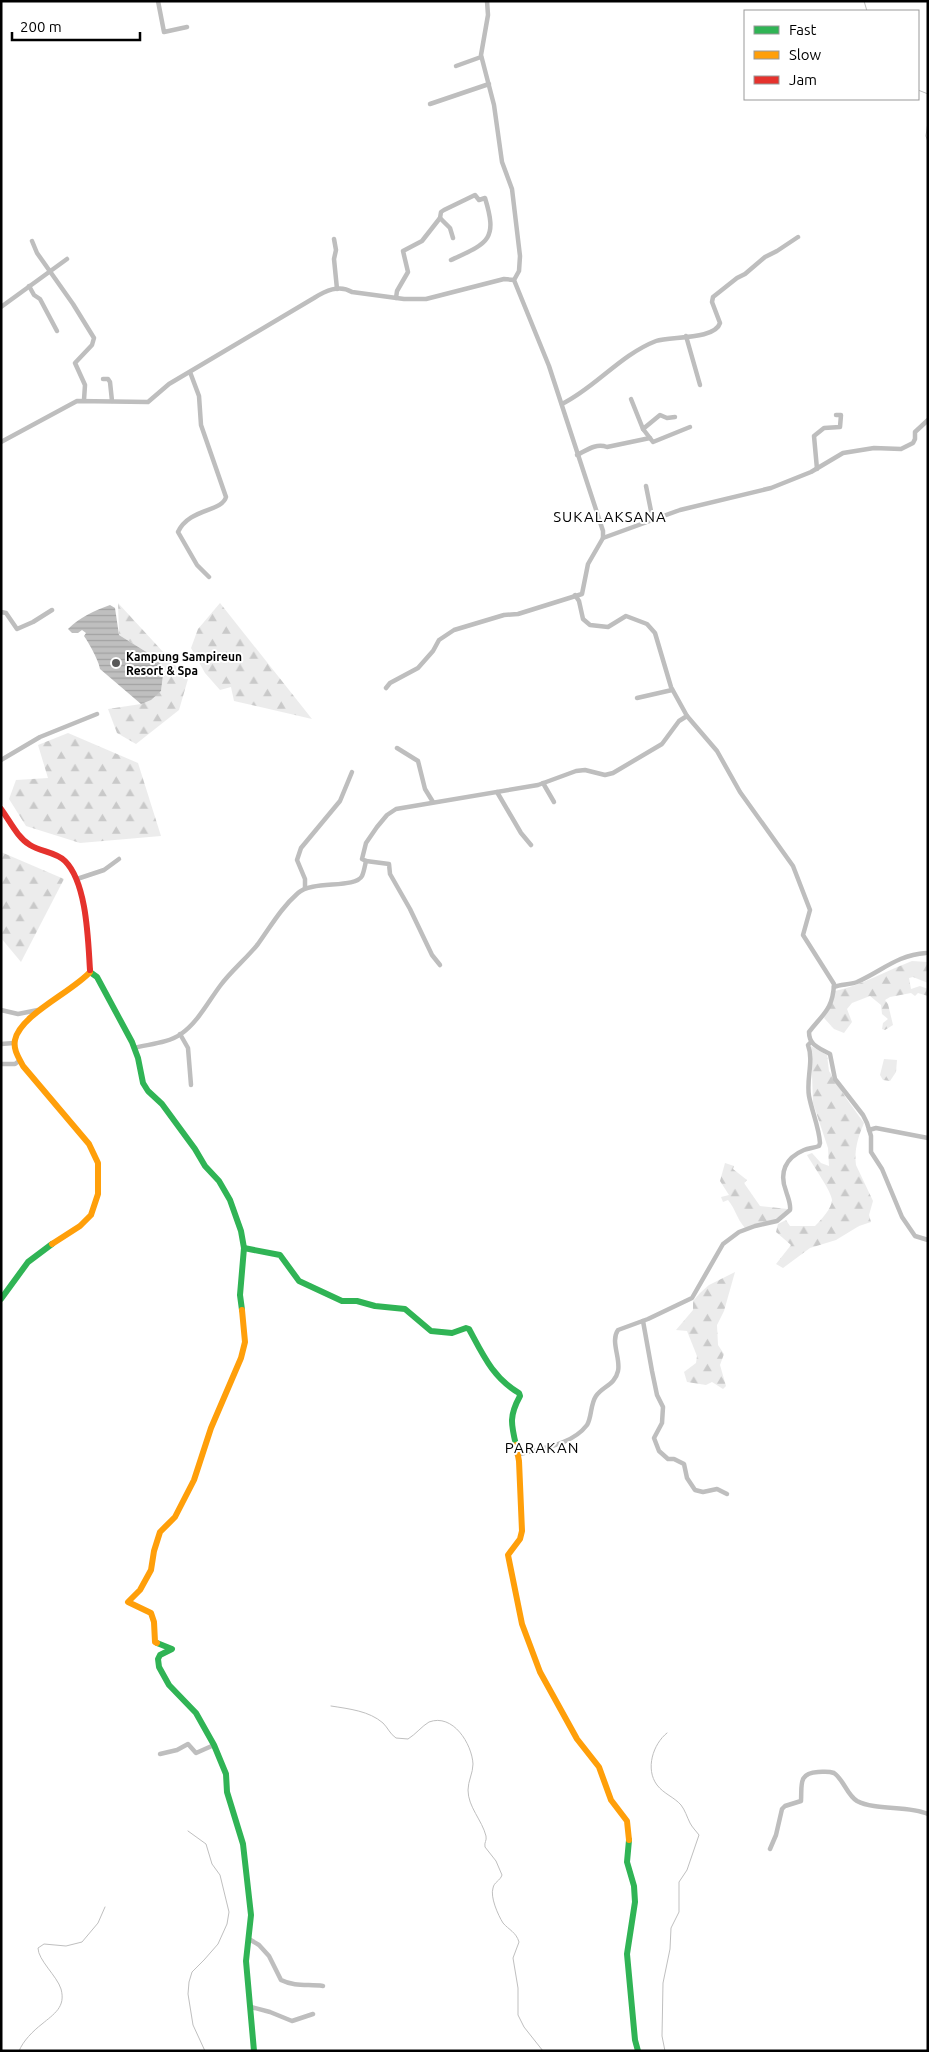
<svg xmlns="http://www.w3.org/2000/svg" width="929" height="2052" font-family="Ubuntu,sans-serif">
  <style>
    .forest { fill: url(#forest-firs) }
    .water { fill: url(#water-rules) }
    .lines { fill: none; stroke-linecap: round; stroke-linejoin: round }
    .stream { stroke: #bfbfbf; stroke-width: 1 }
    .street { stroke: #bebebe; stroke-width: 4.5 }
    .fast { stroke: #30b455; stroke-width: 6 }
    .slow { stroke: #ff9f0a; stroke-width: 6 }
    .jam { stroke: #e5322d; stroke-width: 6 }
    .poi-dot { fill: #595959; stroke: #fff; stroke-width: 2 }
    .labels { text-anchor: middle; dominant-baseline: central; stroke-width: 4; stroke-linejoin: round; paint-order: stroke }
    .poi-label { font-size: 12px; font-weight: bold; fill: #000; stroke: #fff; text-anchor: start }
    .quarter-label { font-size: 15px; letter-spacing: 1px; fill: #000; stroke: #fff }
  </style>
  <defs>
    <pattern id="forest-firs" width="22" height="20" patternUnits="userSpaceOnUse" patternTransform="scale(1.25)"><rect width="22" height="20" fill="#ececec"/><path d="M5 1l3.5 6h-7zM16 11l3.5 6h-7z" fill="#c9c9c9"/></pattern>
    <pattern id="water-rules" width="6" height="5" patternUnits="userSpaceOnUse" patternTransform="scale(1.25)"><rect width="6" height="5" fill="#bfbfbf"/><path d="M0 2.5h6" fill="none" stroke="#a2a2a2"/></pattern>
  </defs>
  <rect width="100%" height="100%" fill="#fff"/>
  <g class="forest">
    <path d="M118,603L188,679L179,710L136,744L117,733L108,709L141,704L161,691L164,667L148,653L119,635Z"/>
    <path d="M220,603L312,719L234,701L231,687L220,690L205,673L191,648L198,629Z"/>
    <path d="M68,733L138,763L161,836L80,843L26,826L9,799L16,780L48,778L38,745Z"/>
    <path d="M1,852L64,879L21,962L1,938Z"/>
    <path d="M912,961L928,962V983L913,977L909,978L911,989L920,986L928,989V996L918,993L915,996L911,993L890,997L885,1000L888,1004L893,1025L885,1030L882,1029L883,1023L888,1019L882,1014L881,1005L870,996L852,1003L847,1009L852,1022L844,1033L834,1029L824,1018L832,1002L835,991C862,985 886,971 912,961Z"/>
    <path d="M811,1046L827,1055L829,1071L846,1098L864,1123C858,1137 854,1150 856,1165L873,1201L869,1215L871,1222L859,1226L836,1240L810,1248L783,1268L776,1264L791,1245L776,1232L778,1224L786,1220L790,1226H815C821,1220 832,1208 832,1200C832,1192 812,1164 807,1155L812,1153L821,1163L829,1166L828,1148L813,1103Z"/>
    <path d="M884,1059L897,1060L896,1072L890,1081L883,1080L880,1075Z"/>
    <path d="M725,1163L734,1166L733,1169L747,1180L744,1183L760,1206L788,1209L774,1221L745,1228C737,1219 736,1210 728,1200L723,1202L721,1197L729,1195L720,1181Z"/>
    <path d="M735,1272L724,1311L717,1325L718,1345L724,1354L720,1365L726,1386L723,1389L712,1382L706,1385L687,1382L684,1372L696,1363L697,1356L687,1331L676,1330L693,1310V1301L700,1293L709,1285Z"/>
  </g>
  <path class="water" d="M110,605L115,608L119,635L148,653L164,667L161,691L151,700L141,704L100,669C99,661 89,643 84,636L86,633L82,630L78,633H72L68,629C80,617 94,611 110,605Z"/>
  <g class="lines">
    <g class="stream">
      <path d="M864,1L867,11"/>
      <path d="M918,90L928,94"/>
      <path d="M928,122L926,136L928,142"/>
      <path d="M331,1706C350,1709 369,1711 383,1723C388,1728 390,1734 396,1738L408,1739C416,1734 422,1726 429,1722C453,1713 472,1744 473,1764C473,1773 468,1781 468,1790C468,1807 482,1820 486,1836C487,1841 484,1842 485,1847L496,1861L502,1875C500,1881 494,1882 493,1888C490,1897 498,1915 503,1923C509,1930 516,1932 519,1942L513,1958L518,1988V2015L524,2027L543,2051"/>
      <path d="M188,1831L206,1844L212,1864L220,1875L229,1912L227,1924L218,1944L204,1960L192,1972L189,1982L188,1994L193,2025L205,2051"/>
      <path d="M19,2051C23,2041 33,2031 42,2024C54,2014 66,2007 61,1989C57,1976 38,1960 38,1948L44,1944L66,1946L82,1942L98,1923L105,1907"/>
      <path d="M665,2051L662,2036L663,1983L670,1949L671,1928L679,1912V1882L687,1870L699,1835C696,1831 692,1827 690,1823C687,1817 685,1810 681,1805C674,1797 664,1794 657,1785C645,1769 653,1744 667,1733"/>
    </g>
    <g class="street">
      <path d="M158,1L164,32L187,27"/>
      <path d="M456,66L481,57"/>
      <path d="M430,104L489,84"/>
      <path d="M440,218L441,212L444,210L475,195L479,200L485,198C498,240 488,243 451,260"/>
      <path d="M334,239L336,250L334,259L337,289"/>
      <path d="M32,241L37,253L73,304L94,338L92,345L75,363L85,385L84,400"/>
      <path d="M29,286L34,295L40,299L57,331"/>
      <path d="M396,298L397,291L408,272L403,251L422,241L440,218L450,228L453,238"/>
      <path d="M1,307L67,259"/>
      <path d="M686,336L700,385"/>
      <path d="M190,372L199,396L201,425L226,497C222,512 189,508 178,532L197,565L209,577"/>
      <path d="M103,379H108L110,382L112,401"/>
      <path d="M631,399L643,429L653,442L690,427"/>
      <path d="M562,404C595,388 620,355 656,341C670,336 715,340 720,323L712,302L713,297L737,278L745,274L765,257L777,251L798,237"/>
      <path d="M643,429L660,415L667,418L675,417"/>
      <path d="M1,442L77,401L148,402L169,384L314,298C325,291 339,284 352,292L404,299H426L504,279L514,280"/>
      <path d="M577,455C587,450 596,443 607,447L650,438"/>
      <path d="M817,469L814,436L824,428L840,427L841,415H836"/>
      <path d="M646,486L653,521"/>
      <path d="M603,538L680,510L771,488L811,472L843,453L874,448L901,449L913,443L915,439V432L928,420"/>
      <path d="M575,595L579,601L583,619L590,625L608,627L626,616L647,624L655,633L671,687L687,716L717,751L740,792L793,866L810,910L803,935L834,984C833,1009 823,1014 809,1032C809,1046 820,1048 830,1054L835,1079L863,1115L867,1123L871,1136V1152L882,1169L902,1217L915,1236L928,1240"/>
      <path d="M1,612L6,613L17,629L33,622L52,610"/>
      <path d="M386,688L390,683L418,668L433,651L439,640L454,630L504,615L518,614L582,594L588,564L603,538V531L549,366L514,280L519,271L520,256L512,189L502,162L494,105L481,55L488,15L487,1"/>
      <path d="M637,698L672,690"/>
      <path d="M397,748L418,761L425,789L433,802"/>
      <path d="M1,760L40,737L97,714"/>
      <path d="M543,783L554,802"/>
      <path d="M497,792L521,833L531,845"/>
      <path d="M366,861L389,864L390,874L410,909L432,955L440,965"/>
      <path d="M77,879L104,870L119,859"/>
      <path d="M305,888V879L297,860L301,848L340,801L352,772"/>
      <path d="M834,987C841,984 849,985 857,982C882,971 897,955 926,953"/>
      <path d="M1,1010L18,1014L38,1010"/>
      <path d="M180,1034L188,1048L191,1085"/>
      <path d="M1,1044L14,1043"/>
      <path d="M134,1048C150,1044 168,1043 181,1034C198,1022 208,1002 220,986C231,971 246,959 258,944C271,926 281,908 298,893C312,880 355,889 362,876C364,872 365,865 366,861L362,859L366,843L377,827L387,815L396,809L538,785L576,771L585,770L605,775L613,773L662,744L679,721L687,716"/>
      <path d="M1,1064H15L19,1061"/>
      <path d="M869,1130L876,1128L928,1138"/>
      <path d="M643,1321L652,1371L657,1395L663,1407L662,1423L654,1438L659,1451L668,1459H674L684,1464L687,1478L695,1490L703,1492L717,1489L727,1494"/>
      <path d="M517,1455C540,1448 571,1446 587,1425C592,1417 590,1405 596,1396C603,1386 615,1385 618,1371C621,1359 610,1341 618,1330L648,1319L692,1298L723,1244L739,1232L755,1226L777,1221L790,1210C791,1204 788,1198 786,1191C779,1173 785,1158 804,1150C809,1148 814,1148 819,1146L820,1143C819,1127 812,1112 809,1096C806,1079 814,1061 808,1045L811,1042"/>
      <path d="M160,1754L177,1750L188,1744L196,1753L214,1745"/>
      <path d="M770,1849L776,1835L782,1809L785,1806L801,1801C802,1785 798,1773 818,1772C824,1772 828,1771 834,1773C844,1780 847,1795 857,1801C876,1811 908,1805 928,1814"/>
      <path d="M249,1939L259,1945L269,1956L281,1980C295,1987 308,1984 323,1986"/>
      <path d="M251,2007L270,2012L292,2021L313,2014"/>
    </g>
    <g class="fast">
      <path d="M90,972L97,977L132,1042L138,1058L143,1083L148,1091L162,1104L195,1149L205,1166L219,1181L230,1200L241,1231L244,1248L240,1295L242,1310"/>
      <path d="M244,1248L280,1255L299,1281L342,1301H357L375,1306L405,1309L431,1331L452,1333L466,1328L469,1329C483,1355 493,1378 519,1393L520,1396C509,1416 511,1424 516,1445"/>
      <path d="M1,1299L28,1262L52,1244"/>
      <path d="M157,1643L172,1649L160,1655L158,1659L159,1667L169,1685L196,1713L214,1745L226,1774L227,1792L243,1844L251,1915L246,1961L254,2051"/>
      <path d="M629,1840L627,1862L634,1886L635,1902L627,1954L635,2040L638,2051"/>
    </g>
    <g class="slow">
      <path d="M52,1244L80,1226L91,1215L98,1194V1163L89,1144L23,1066C19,1058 13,1050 15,1040C20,1015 72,992 90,972V970"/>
      <path d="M516,1445L519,1461L522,1531L520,1539L508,1555L522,1624L540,1672L577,1739L599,1767L611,1800L627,1821L629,1840"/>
      <path d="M157,1643L155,1642L154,1622L151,1613L128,1602L140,1590L151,1570L154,1551L160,1532L175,1517L194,1480L211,1428L241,1358L245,1342L242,1310"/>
    </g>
    <path class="jam" d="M1,809C10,821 17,837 30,845C41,852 56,852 65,861C87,883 88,940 90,970"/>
  </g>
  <circle class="poi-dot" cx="116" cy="663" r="5"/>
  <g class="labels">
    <g class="poi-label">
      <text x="126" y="656">Kampung Sampireun<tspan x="126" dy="14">Resort &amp; Spa</tspan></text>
    </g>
    <g class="quarter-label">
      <text x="610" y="516">SUKALAKSANA</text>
      <text x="542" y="1447">PARAKAN</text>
    </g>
  </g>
  <rect width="929" height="2052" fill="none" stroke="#000000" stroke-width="5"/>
  <rect x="744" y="10" width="175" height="90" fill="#ffffff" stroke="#999999"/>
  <rect x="754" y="26" width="25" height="8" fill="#30b455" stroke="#999999"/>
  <text x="789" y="35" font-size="15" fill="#000000">Fast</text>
  <rect x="754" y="51" width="25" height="8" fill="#ff9f0a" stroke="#999999"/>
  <text x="789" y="60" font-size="15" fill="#000000">Slow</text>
  <rect x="754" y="76" width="25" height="8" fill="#e5322d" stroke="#999999"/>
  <text x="789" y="85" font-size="15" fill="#000000">Jam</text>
  <path d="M12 32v8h128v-8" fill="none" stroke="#000000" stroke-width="2.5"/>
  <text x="20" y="32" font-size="15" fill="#000000" stroke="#ffffff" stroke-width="4" paint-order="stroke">200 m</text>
</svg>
